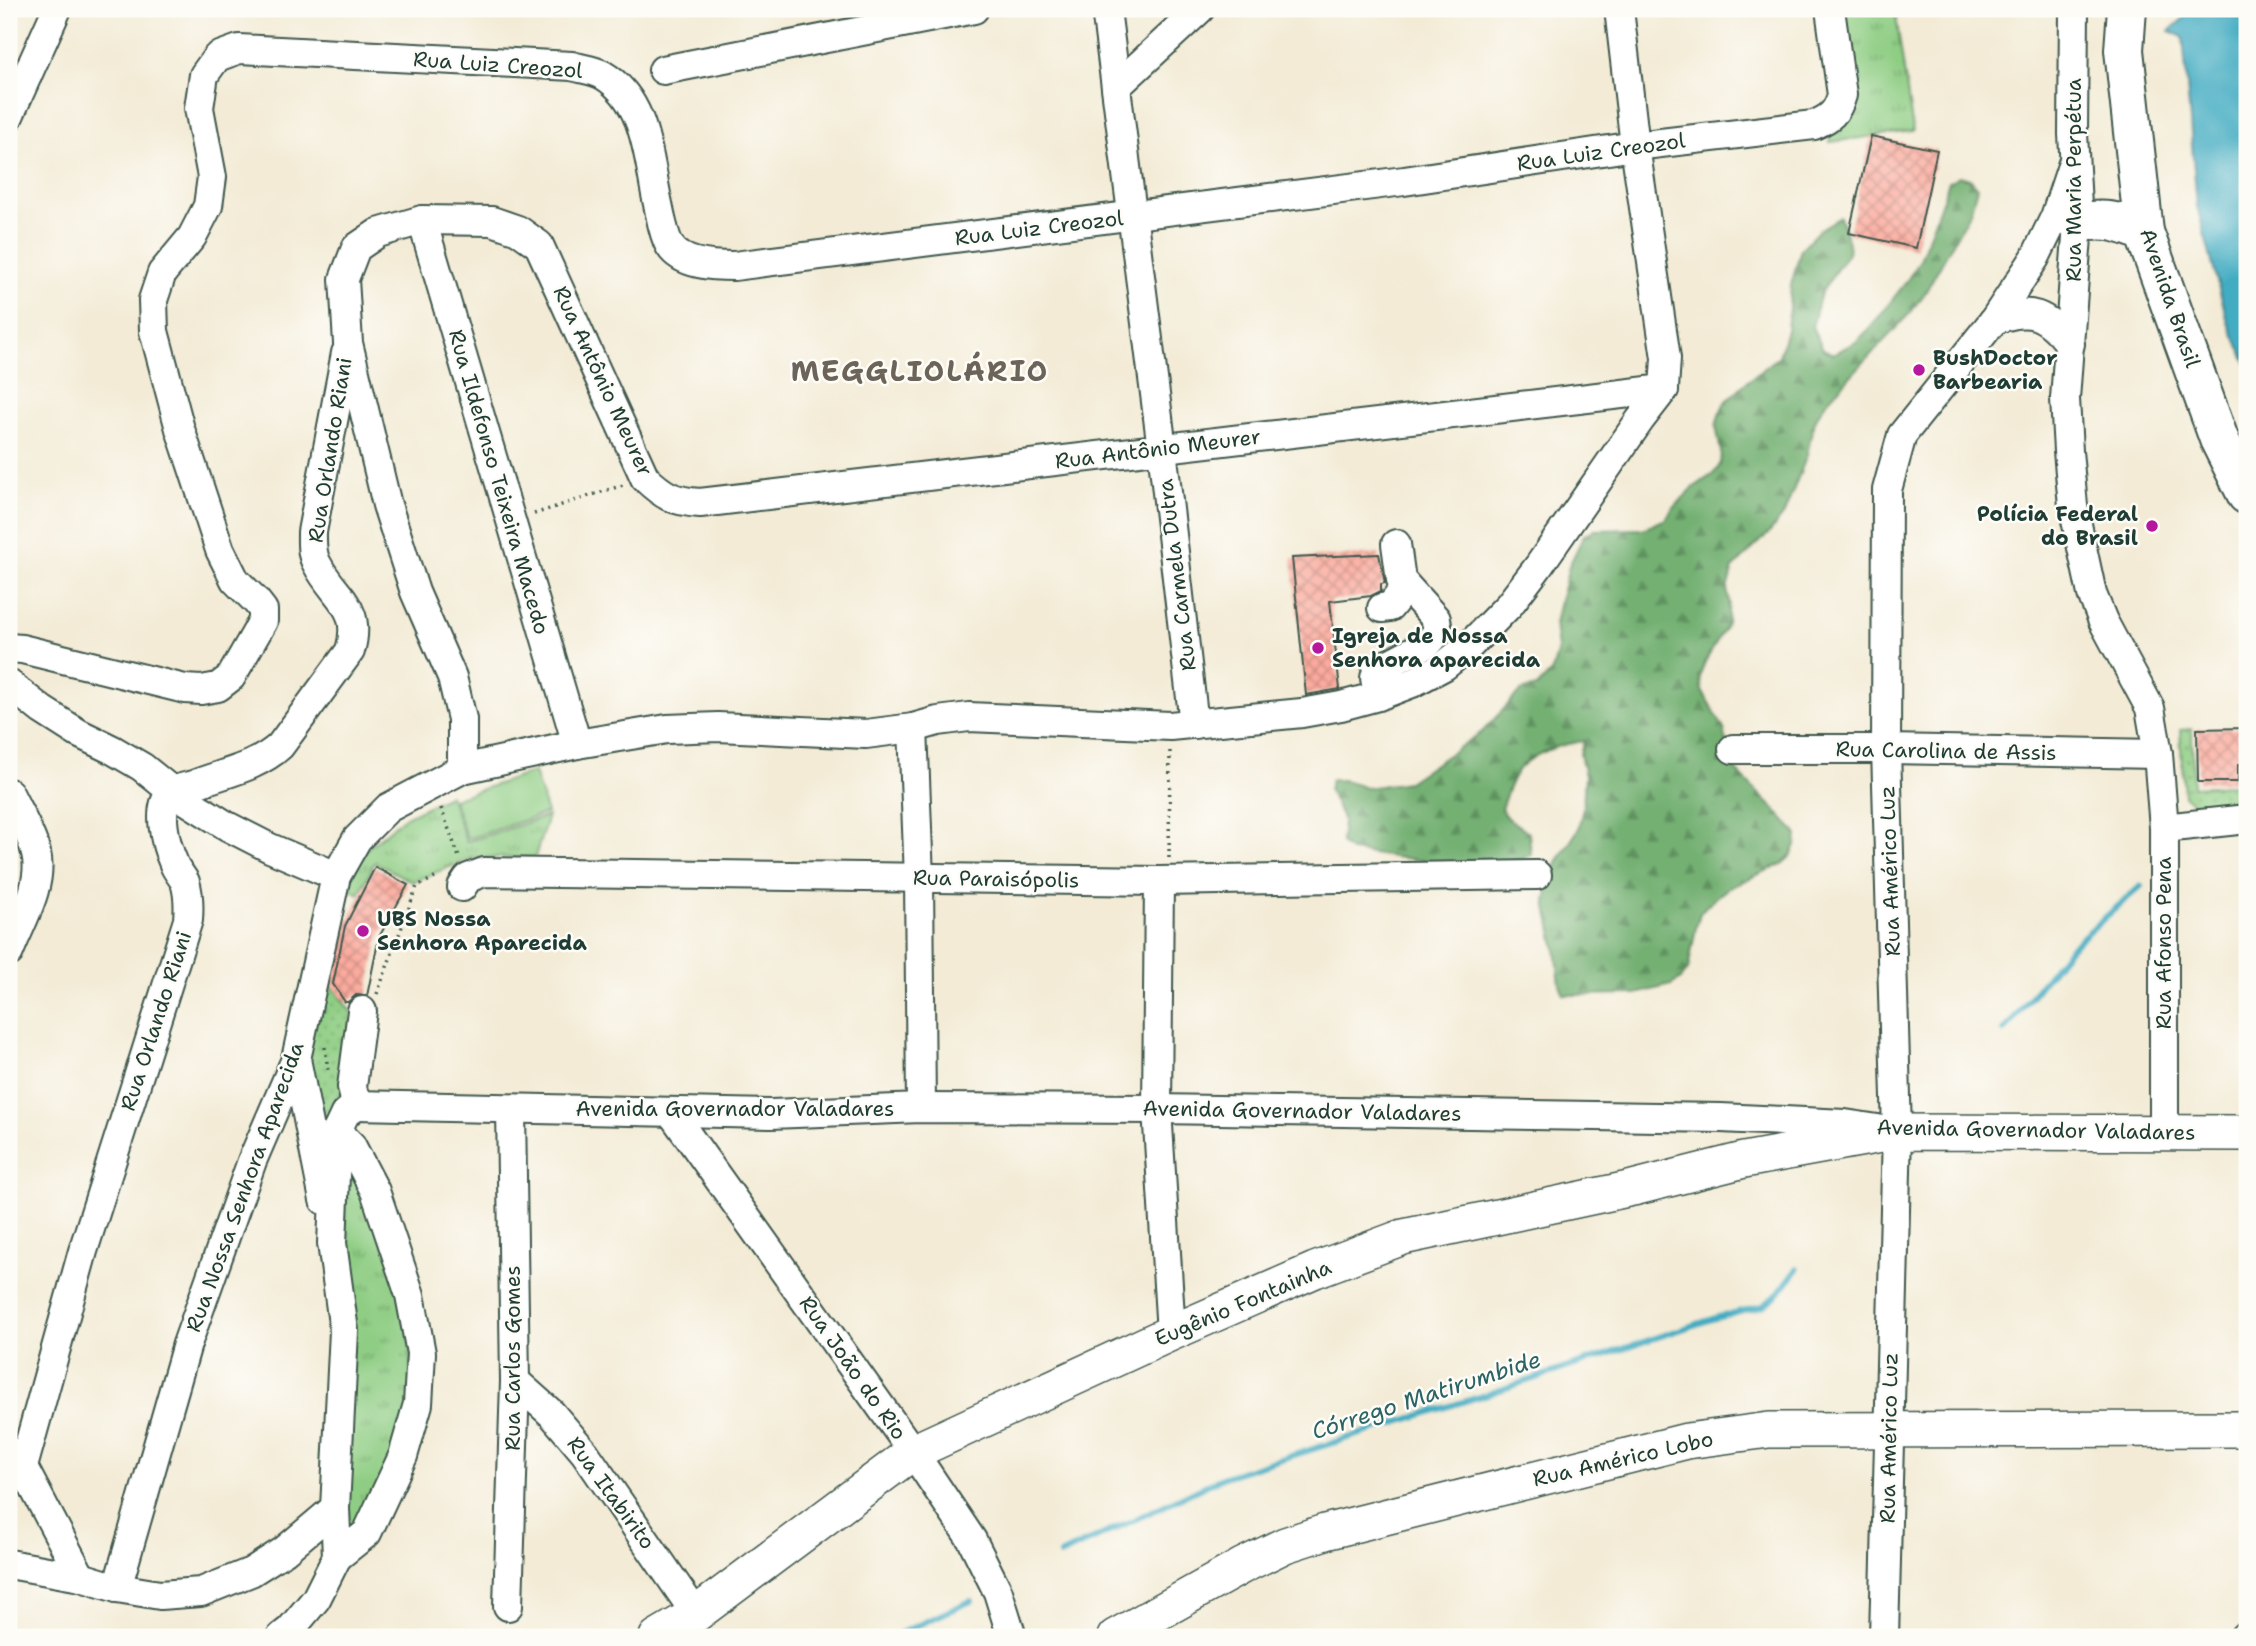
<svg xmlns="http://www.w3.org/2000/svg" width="2256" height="1646" font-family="'Shantell Sans',sans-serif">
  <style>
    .grass { fill: url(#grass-dots); stroke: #57855c; stroke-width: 2 }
    .forest { fill: url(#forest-firs); stroke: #497653; stroke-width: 2 }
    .park { fill: url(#park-tufts); stroke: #57855c; stroke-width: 2 }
    .pitch { fill: #8fcd84; stroke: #57855c; stroke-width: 2 }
    .water { fill: #43acc2; stroke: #31747b; stroke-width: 2 }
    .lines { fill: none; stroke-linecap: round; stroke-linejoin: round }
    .stream { stroke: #43acc2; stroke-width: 6 }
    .building { fill: url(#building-cross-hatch) }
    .minor-casing { stroke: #3f574c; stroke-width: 32 }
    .major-casing { stroke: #3f574c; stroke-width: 38 }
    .highway-casing { stroke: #3f574c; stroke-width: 42 }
    .path { stroke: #3f574c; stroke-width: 3.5; stroke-dasharray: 2 5; stroke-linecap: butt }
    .minor { stroke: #fff; stroke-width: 28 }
    .major { stroke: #fff; stroke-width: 35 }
    .highway { stroke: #fff; stroke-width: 38 }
    .poi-dot { fill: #b5179e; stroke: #fdfcf7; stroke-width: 2.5 }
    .labels { text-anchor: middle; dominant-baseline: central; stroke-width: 5; stroke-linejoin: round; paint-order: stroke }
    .street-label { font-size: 21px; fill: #1f3d34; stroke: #fdfcf7 }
    .poi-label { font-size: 21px; font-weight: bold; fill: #1f3d34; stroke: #fdfcf7; text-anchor: start }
    .water-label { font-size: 23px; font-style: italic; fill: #2c6466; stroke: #fdfcf7 }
    .district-label { font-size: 28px; font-weight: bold; letter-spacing: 2px; fill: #6c6459; stroke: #fdfcf7 }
  </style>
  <defs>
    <pattern id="grass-dots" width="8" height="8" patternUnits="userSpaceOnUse" patternTransform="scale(1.75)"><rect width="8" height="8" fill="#8fcd84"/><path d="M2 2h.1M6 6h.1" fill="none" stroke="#74a86d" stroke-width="1.8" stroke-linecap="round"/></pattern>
    <pattern id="forest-firs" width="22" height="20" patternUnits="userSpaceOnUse" patternTransform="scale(1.75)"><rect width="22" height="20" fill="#73b072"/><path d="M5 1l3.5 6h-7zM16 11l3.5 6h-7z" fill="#5e905e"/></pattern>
    <pattern id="park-tufts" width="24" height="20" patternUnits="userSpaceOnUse" patternTransform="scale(1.75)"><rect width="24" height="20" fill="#8fcd84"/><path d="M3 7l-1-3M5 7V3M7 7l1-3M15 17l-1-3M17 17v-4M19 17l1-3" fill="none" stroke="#74a86d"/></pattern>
    <pattern id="building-cross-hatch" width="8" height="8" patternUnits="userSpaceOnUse" patternTransform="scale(1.75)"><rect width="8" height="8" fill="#fcab9e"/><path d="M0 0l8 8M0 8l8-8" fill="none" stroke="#cb8c82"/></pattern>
  </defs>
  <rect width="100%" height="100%" fill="#fdfcf7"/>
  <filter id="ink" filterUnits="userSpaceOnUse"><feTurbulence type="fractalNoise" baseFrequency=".0143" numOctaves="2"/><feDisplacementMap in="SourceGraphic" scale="14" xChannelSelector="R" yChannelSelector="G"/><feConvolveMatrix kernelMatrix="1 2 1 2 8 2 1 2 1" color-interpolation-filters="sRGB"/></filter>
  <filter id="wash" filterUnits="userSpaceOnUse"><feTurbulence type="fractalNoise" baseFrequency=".00686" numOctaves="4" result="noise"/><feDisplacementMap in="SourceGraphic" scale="28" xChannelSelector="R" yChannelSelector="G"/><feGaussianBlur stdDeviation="1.57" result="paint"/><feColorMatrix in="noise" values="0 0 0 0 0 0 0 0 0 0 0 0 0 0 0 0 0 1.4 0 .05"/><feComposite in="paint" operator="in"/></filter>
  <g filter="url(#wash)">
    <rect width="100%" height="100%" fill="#f3ebd6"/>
    <g class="grass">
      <path d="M2192,729L2193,787L2247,784V799L2195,805L2184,796L2180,730Z"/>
      <path d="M325,977L352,1013L344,1088L332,1106L328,1149L301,1072Z"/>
    </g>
    <path class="forest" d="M1959,176L1970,179L1977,187L1971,210L1925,293L1911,312L1827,401L1814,421L1807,455L1784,514L1770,532L1733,568L1727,589L1729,601L1727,623L1704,664L1700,677L1702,691L1724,729L1732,767L1785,820L1797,835L1796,845L1791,856L1782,864L1728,888L1707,905L1700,913L1696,927L1688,970L1681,979L1671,985L1636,994L1564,995L1560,985L1556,949L1546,903L1551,871L1578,830L1583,808L1585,776L1580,754L1584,741C1562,744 1534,752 1519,769C1510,780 1506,796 1501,809L1509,819L1529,833L1531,855C1501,875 1388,856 1350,851L1341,843L1343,820L1329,790L1331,780H1343L1366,788L1408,782L1482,732L1521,691L1537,687L1552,671L1558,649L1555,625L1557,614L1569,566L1584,535L1594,530L1643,529L1666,519L1672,509L1693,488L1713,474L1720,465L1721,452L1716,426L1719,415L1724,404L1741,387L1779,356L1787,330L1791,285L1801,249L1819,230L1840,217L1849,243L1848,253L1821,293L1812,327L1823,349L1833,354L1856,342L1870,328L1906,282L1920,260L1949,182Z"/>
    <g class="park">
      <path d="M1842,9H1895L1913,131L1830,142V129L1847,121L1852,113Z"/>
      <path d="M450,795L466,842L548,816L535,857L472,858L412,882L375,862L359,894L347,888L364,851L402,819Z"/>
      <path d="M347,1145L406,1294L414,1402L362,1532L340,1529L352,1332L340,1147Z"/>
    </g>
    <path class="pitch" d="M534,772L547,813L467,839L453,799Z"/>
    <path class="water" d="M2184,9H2247V364L2228,323L2197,206L2183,37L2169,31L2184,18Z"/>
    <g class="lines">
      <g class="stream">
        <path d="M2004,1031L2068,950L2141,886"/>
        <path d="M1060,1555L1224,1477L1491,1393L1715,1318L1763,1306L1778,1294L1797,1269"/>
        <path d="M892,1637L971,1601"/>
      </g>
    </g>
    <g id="blocks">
      <g class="building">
        <path d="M1871,136L1937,150L1916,248L1849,233Z"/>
        <path d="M1379,554L1385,583L1381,584V591L1371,596L1330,601L1340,689L1306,695L1292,558Z"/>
        <path d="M2247,728V764H2238V782H2198L2197,729Z"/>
        <path d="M375,867L408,885L379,937L367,996L356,995L348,1002H345L333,984L345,926Z"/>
      </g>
    </g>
  </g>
  <g filter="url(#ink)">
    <use href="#blocks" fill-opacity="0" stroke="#3f574c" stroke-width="2"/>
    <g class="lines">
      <defs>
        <g id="minor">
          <path d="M1106,9L1162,449L1194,724"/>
          <path d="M1619,9L1635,146L1666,358L1664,389"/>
          <path d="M2074,9L2073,134L2078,223L2065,399L2068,451L2073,506L2092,594L2103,621L2150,708L2158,754L2164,828V1133"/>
          <path d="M663,70L974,9"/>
          <path d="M1116,87L1200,9"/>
          <path d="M9,116L57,9"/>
          <path d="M422,220L577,744"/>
          <path d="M1994,320C2031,306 2046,314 2070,344"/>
          <path d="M1382,608L1390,607L1406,587"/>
          <path d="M9,648L22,649L185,689L201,690L218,687L231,677L263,621V610L256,601L235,580L220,550L180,429L154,331L153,300L162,273L192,237L208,206L212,177L199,108L204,75L217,57L239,49L572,66C582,69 594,70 603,75C647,101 648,159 658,204C661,217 663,234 670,246C682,265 714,266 734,266L1404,181L1635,146L1814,125C1830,118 1837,113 1842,95L1830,9"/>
          <path d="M9,684L42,710L78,733L113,750L142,767L173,792L227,826L270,848L336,876"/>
          <path d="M1378,696L1375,678L1377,670L1428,643L1438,632L1436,619L1401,580L1396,544"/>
          <path d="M913,728L919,878L921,1108"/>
          <path d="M1733,749H1886L2158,754"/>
          <path d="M462,769V719L452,677L415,592L387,505L348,343L344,279L356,248L378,233L422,220L492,221L518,230L539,245L645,478C664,496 673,501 700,503L1664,389"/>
          <path d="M9,793C18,812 31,833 36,853C44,885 20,923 9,952"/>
          <path d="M2164,828L2247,819"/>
          <path d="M1159,881L1157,1109L1171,1333"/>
          <path d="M462,887L468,878L484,872L1159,881L1537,875"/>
          <path d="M296,1059L324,1200"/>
          <path d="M356,1105L771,1114L921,1108L1157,1109L1721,1118L1845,1124L1878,1129"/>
          <path d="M356,1105L352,1087L362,1011"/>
          <path d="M671,1112L913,1452L972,1540L998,1592L1012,1637"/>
          <path d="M515,1381L552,1414L585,1453L696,1614"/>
          <path d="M12,1452L23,1467L81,1577"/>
          <path d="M23,1467L83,1251L188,920C189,907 189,894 185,882C182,876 176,870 174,864C166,846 155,807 172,792C177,788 187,787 193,785C223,773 256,768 280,746L350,651C363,606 335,599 317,564C311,554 312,543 312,532L346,353"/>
          <path d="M337,1557L367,1533L403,1456L418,1404L421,1353L410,1295L375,1191L351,1145L337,1131"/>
          <path d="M9,1564L81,1577L117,1588L160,1595L201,1592L251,1572L284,1551L335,1508"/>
          <path d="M117,1588L187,1344L252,1161L296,1059L336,876L357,839L388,808L462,769L577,744L667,729L718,727L866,734L913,728L938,721L969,717L1170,726L1302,713L1341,706L1378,696L1412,683L1444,666L1470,645L1509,605L1538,567L1640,420L1664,389"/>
          <path d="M508,1606L515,1381L511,1109"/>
          <path d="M281,1637L290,1630L316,1599L337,1557L335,1508L344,1331L332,1243L337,1131L345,1114L356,1105"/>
          <path d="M1884,1637L1897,1132L1886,749L1887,490L1902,435L1994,320L2035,258L2055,217L2074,160"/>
          <path d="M2244,1637H2247"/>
        </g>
        <g id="major">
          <path d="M657,1637L696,1614L913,1452L1171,1333L1315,1270L1403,1237L1633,1188L1744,1160L1897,1132L2247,1133"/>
          <path d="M1115,1637L1242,1566L1285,1545L1325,1532L1687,1441L1769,1430L2247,1429"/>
        </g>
        <g id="highway">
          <path d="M2127,9L2124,50L2144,232L2219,439L2247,495"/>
          <path d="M2078,223C2107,217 2118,222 2144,232"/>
        </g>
      </defs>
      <use href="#minor" class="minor-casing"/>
      <use href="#major" class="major-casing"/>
      <use href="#highway" class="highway-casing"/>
      <g class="path">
        <path d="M534,514L623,485"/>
        <path d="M441,808L459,857"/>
        <path d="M1169,858L1170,750"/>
        <path d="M377,994L417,886L439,876"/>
        <path d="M325,1047L328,1071"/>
      </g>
      <use href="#minor" class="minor"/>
      <use href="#major" class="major"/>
      <use href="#highway" class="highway"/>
    </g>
  </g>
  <g class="poi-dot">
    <circle cx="1919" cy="370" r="7"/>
    <circle cx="2152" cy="526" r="7"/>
    <circle cx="1318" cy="648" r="7"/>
    <circle cx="363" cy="931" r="7"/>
  </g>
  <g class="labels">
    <g class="street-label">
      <text transform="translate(498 65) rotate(4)">Rua Luiz Creozol</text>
      <text transform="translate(1601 152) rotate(-8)">Rua Luiz Creozol</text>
      <text transform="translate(2074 180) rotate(-90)">Rua Maria Perpétua</text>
      <text transform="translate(1039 228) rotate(-7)">Rua Luiz Creozol</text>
      <text transform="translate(2170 298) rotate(71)">Avenida Brasil</text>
      <text transform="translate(603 381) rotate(65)">Rua Antônio Meurer</text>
      <text transform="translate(1158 449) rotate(-7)">Rua Antônio Meurer</text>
      <text transform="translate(330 450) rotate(-81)">Rua Orlando Riani</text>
      <text transform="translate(499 482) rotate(74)">Rua Ildefonso Teixeira Macedo</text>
      <text transform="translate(1177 575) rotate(-97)">Rua Carmela Dutra</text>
      <text transform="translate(1946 751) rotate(1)">Rua Carolina de Assis</text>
      <text transform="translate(1890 871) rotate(-92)">Rua Américo Luz</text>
      <text transform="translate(996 879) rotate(1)">Rua Paraisópolis</text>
      <text transform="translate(2164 943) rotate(-90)">Rua Afonso Pena</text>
      <text transform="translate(156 1021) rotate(-72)">Rua Orlando Riani</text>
      <text x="735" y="1109">Avenida Governador Valadares</text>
      <text transform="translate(1302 1111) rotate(1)">Avenida Governador Valadares</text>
      <text transform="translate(2036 1130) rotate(1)">Avenida Governador Valadares</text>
      <text transform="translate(245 1187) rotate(-70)">Rua Nossa Senhora Aparecida</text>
      <text transform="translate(1243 1303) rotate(-23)">Eugênio Fontainha</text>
      <text transform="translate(513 1358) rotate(-90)">Rua Carlos Gomes</text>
      <text transform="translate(853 1368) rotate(55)">Rua João do Rio</text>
      <text transform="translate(1889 1438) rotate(-89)">Rua Américo Luz</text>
      <text transform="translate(1623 1459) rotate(-13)">Rua Américo Lobo</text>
      <text transform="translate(611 1493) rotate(54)">Rua Itabirito</text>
    </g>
    <g class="poi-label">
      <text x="1933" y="358">BushDoctor<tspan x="1933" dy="24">Barbearia</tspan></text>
      <text x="2138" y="514" text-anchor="end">Polícia Federal<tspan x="2138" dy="24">do Brasil</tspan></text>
      <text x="1332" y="636">Igreja de Nossa<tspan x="1332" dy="24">Senhora aparecida</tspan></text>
      <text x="377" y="919">UBS Nossa<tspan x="377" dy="24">Senhora Aparecida</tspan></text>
    </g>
    <g class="water-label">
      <text transform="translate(1426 1395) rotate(-18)">Córrego Matirumbide</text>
    </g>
    <g class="district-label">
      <text x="920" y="371">MEGGLIOLÁRIO</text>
    </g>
  </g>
  <rect width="2256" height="1646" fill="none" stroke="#fdfcf7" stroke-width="35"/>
</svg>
